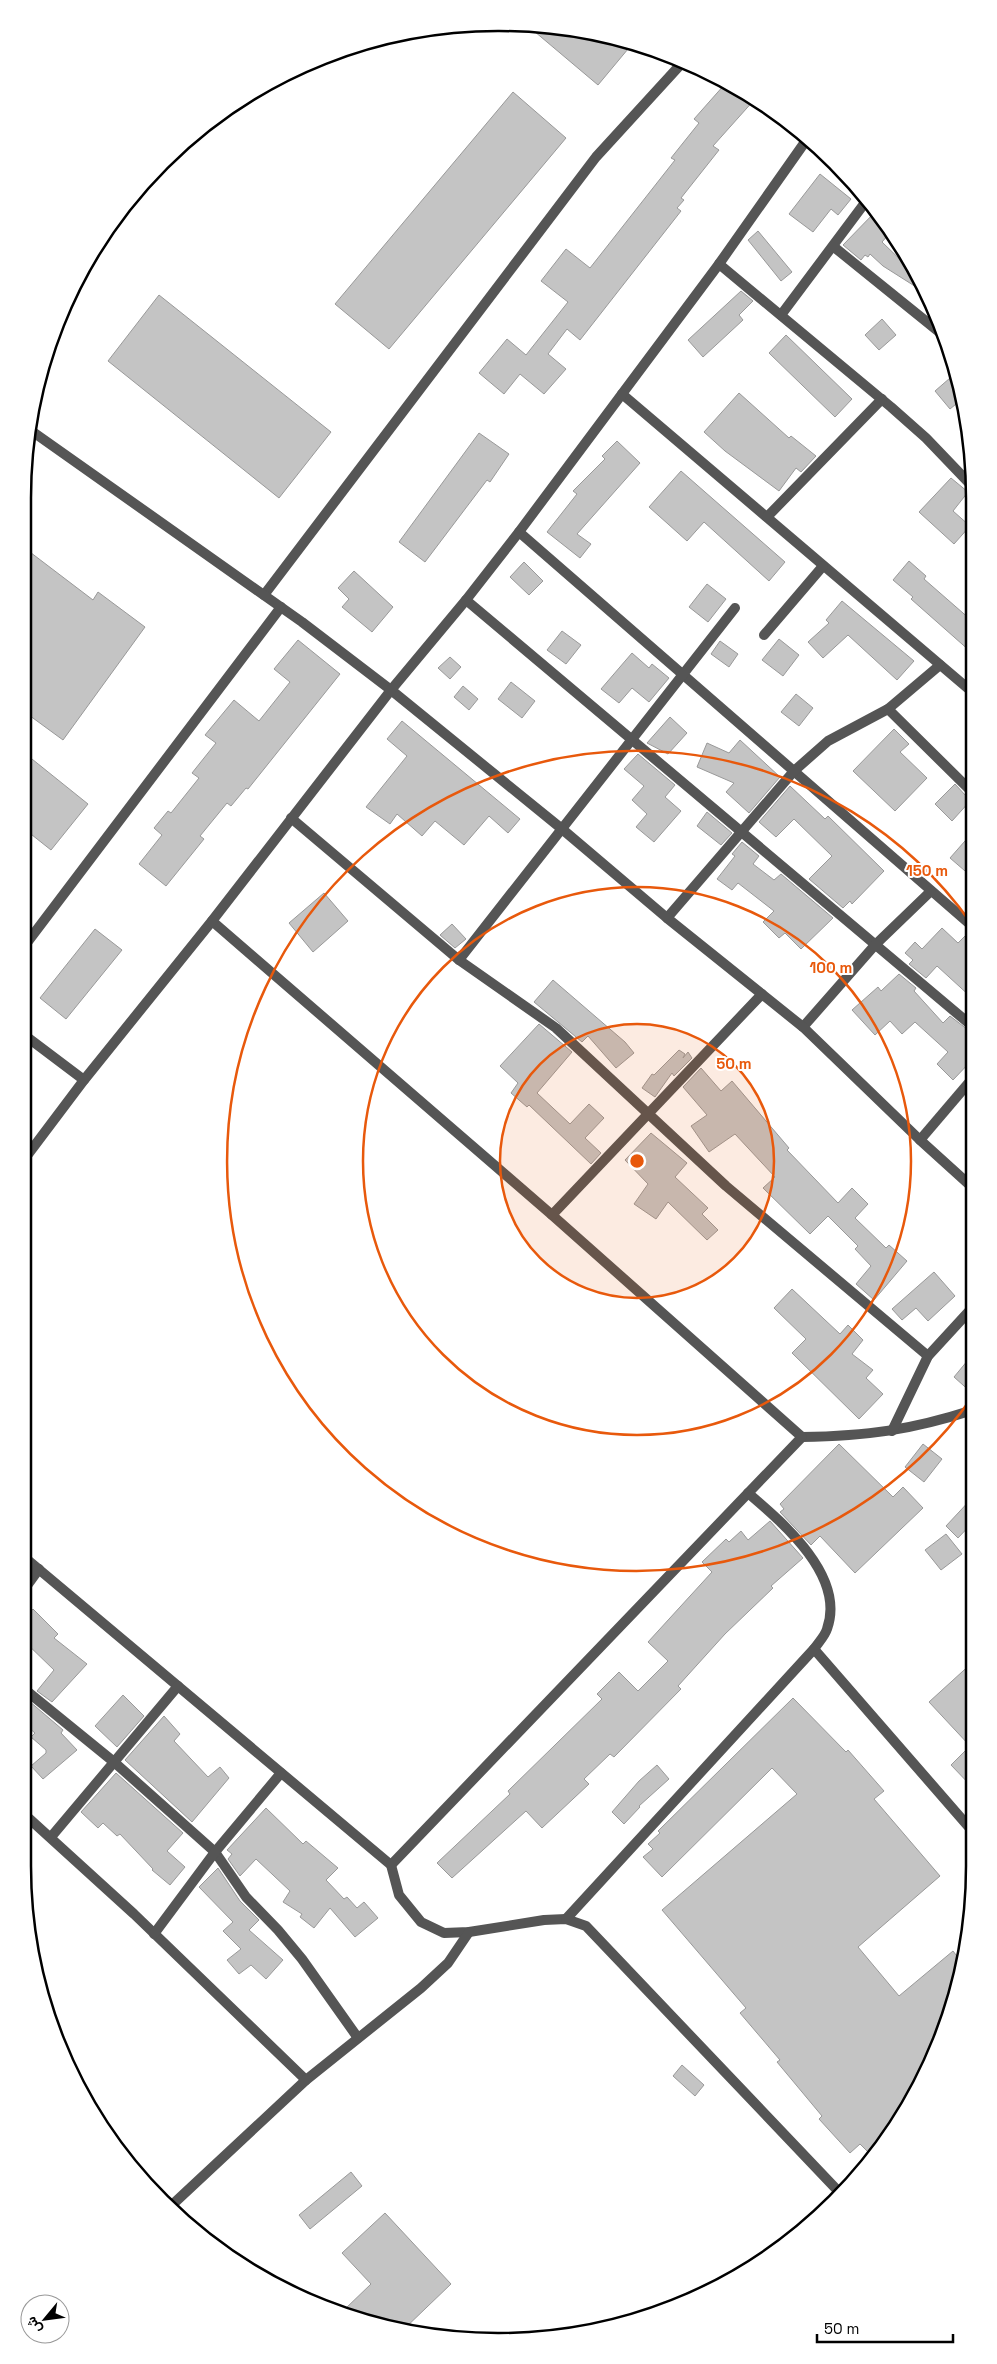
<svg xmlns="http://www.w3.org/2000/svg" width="997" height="2364" font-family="'Space Grotesk',Vazirmatn,sans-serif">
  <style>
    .building { fill: #c4c4c4; stroke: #999 }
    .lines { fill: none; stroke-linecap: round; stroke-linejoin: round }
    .service { stroke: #555; stroke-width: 10 }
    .minor { stroke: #555; stroke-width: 10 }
    .ring { fill: none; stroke: #e8590c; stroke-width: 2.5 }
    .rim { fill: none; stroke: #000; stroke-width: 2.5 }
    .centre { fill: #e8590c; stroke: #fff; stroke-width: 2.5 }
    .ring-label { font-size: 15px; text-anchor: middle; font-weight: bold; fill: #e8590c; stroke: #fff; stroke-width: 4; stroke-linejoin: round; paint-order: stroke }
  </style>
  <rect width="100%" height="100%" fill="#fff"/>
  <g class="building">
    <path d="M528,26L561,27L633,43L598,85Z"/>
    <path d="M725,84L755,99L713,146L719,150L681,198L684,200L677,208L681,211L580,340L567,329L548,354L566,369L544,394L520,374L504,394L479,373L507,339L526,355L568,302L541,281L566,249L590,268L675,160L671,158L699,123L694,119Z"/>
    <path d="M513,92L566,138L389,349L335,304Z"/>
    <path d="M820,174L851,199L838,215L831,209L813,232L789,214Z"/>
    <path d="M877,210L890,233L882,242L912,271L924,292L883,266L870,254L868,257L865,255L861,260L843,245Z"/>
    <path d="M758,231L792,272L781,281L748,240Z"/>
    <path d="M741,291L753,301L739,315L743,320L703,357L688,340Z"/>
    <path d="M159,295L331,432L279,498L108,361Z"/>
    <path d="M882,319L896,335L879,350L865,335Z"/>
    <path d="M786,335L852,399L835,417L769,353Z"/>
    <path d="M950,378L957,386L961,400L950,409L935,391Z"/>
    <path d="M739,393L789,438L791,436L816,456L801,472L796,468L779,491L725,451L704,432Z"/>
    <path d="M479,433L509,454L490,482L487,480L425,562L399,542Z"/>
    <path d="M617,441L640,463L577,534L591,544L580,558L547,532L577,494L573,491L605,459L602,456Z"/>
    <path d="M681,471L785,562L769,581L704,522L687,541L649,507Z"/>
    <path d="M951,478L968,492L953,511L970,526L954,544L919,512Z"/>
    <path d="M22,546L93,600L98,592L145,627L63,740L22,710Z"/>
    <path d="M909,561L926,576L924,579L971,620V652L911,599L913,597L893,580Z"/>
    <path d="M524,562L543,581L529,595L510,577Z"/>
    <path d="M354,571L393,607L372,632L342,607L349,599L338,588Z"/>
    <path d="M707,584L726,599L708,622L689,607Z"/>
    <path d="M842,601L914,661L897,680L848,635L823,658L808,642L829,623L826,620Z"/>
    <path d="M562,631L581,645L566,664L547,650Z"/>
    <path d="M779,639L799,655L783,676L762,660Z"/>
    <path d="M298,640L340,674L248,789L246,788L231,806L227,803L200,836L204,839L166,886L139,864L162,835L154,828L168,811L171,813L199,778L192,773L216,743L205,735L234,700L259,721L290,682L274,669Z"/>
    <path d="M720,641L738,654L729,667L711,654Z"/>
    <path d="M632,653L649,668L652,664L669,678L649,702L632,688L619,703L601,689Z"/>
    <path d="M450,657L461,667L450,679L438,668Z"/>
    <path d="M511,682L535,701L522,718L498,699Z"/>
    <path d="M463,686L478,699L469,710L454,697Z"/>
    <path d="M796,694L813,708L799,726L781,712Z"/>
    <path d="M670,717L687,733L668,754L647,743Z"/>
    <path d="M402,721L520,819L508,833L489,816L464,845L435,821L422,836L397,814L390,824L366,807L407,756L387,739Z"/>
    <path d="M894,729L909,744L900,752L927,778L895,811L853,771Z"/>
    <path d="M740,740L780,777L749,813L726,792L734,783L697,767L707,743L729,753Z"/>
    <path d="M22,751L88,804L51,850L22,827Z"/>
    <path d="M638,754L675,785L665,797L681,811L654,842L636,827L647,814L632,800L644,786L624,769Z"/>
    <path d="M955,784L966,796L971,798V800L952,821L935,804Z"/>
    <path d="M790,786L825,819L828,816L884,871L852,904L850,901L843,908L809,879L832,856L794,819L776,837L759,822Z"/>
    <path d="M707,812L732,833L721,845L697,826Z"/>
    <path d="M972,833V877L950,858Z"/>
    <path d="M742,842L759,856L753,864L774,880L781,874L833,918L801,949L785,933L779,938L763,922L774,911L738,883L732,890L717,879L735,856L732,854Z"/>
    <path d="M324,893L348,921L313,952L289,923Z"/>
    <path d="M452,924L466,939L455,948L440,935Z"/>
    <path d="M942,928L958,943L969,932L972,933V998L937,966L926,978L909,964L913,960L905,953L915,942L922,949Z"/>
    <path d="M95,929L122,950L66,1019L40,998Z"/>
    <path d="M899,974L916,988L914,991L943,1023L950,1016L972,1033V1060L953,1080L937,1064L948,1052L915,1022L902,1034L890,1021L875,1035L852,1010L878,987L881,991Z"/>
    <path d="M553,980L625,1042L634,1053L616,1068L588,1036L582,1042L534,1002Z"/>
    <path d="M539,1024L572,1052L537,1093L570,1124L589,1104L604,1118L585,1138L601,1153L591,1164L529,1105L527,1107L511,1093L518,1083L500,1066Z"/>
    <path d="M679,1050L685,1054L683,1058L688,1052L692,1058L674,1076L672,1073L655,1097L642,1088L652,1074L654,1075Z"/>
    <path d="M701,1068L721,1091L732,1081L789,1148L787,1150L838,1203L852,1188L868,1204L855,1218L886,1248L889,1245L907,1261L874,1300L856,1284L871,1266L855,1249L858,1246L828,1216L810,1234L763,1188L775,1177L735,1134L709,1152L691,1126L707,1115L683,1087Z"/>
    <path d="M651,1133L687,1163L675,1177L708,1208L702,1214L718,1230L707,1240L668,1202L656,1219L634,1204L648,1184L625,1160Z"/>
    <path d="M934,1272L955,1296L928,1321L916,1308L902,1320L892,1309Z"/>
    <path d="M792,1289L840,1334L848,1325L863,1340L852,1354L873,1370L866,1378L883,1394L859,1419L792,1353L806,1339L774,1308Z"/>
    <path d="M973,1354V1394L954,1377Z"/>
    <path d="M839,1444L893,1497L903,1487L923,1508L855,1573L820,1536L811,1545L780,1512L784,1509L780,1504Z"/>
    <path d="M923,1444L942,1459L924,1482L905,1467Z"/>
    <path d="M973,1497L974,1521L958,1538L946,1526Z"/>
    <path d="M770,1521L803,1558L771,1586L773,1588L725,1634L678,1686L681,1689L614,1757L610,1754L584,1779L589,1784L542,1828L526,1811L452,1878L437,1863L510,1794L508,1791L602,1699L597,1694L619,1672L638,1691L668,1661L648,1642L712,1572L702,1562L726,1539L729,1542L741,1531L748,1540Z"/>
    <path d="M946,1534L962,1554L941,1570L925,1550Z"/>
    <path d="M33,1609L58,1634L54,1638L87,1664L52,1702L37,1691L54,1670L22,1639V1621Z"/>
    <path d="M974,1661V1789L951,1765L970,1746L929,1702Z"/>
    <path d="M123,1695L144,1716L117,1747L95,1726Z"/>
    <path d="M793,1698L846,1752L848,1750L884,1791L874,1799L940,1876L858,1947L899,1996L953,1951L959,1959L949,2019L911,2103L873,2157L860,2144L850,2153L819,2119L822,2116L777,2062L780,2060L740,2013L746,2008L662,1910L797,1794L772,1768L662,1877L643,1857L653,1849L648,1844L660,1833L658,1831Z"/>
    <path d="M29,1701L63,1730L61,1733L77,1750L43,1779L31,1766L46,1753V1750L31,1737L35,1733L22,1722V1709Z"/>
    <path d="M164,1716L180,1734L174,1741L208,1777L220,1767L229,1778L192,1822L125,1760Z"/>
    <path d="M657,1765L669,1779L639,1806L640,1807L624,1824L612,1812L639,1781Z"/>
    <path d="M116,1773L183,1833L167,1851L185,1867L170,1885L152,1870L153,1869L120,1834L117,1836L103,1823L98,1828L81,1812Z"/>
    <path d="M266,1808L303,1844L306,1841L338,1868L326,1880L344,1899L347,1897L357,1908L364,1902L378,1918L355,1937L330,1908L314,1928L300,1917L302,1914L283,1902L290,1891L256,1859L240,1876L228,1859L232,1854L227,1850Z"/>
    <path d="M218,1868L240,1901L259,1920L249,1930L283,1960L266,1979L251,1965L239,1974L227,1960L241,1949L223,1931L233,1922L199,1887Z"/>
    <path d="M682,2065L704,2085L695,2096L673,2076Z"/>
    <path d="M351,2172L362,2186L310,2229L299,2215Z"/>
    <path d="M385,2213L451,2284L402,2331L345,2309L371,2284L342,2253Z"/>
  </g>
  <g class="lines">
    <g class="service">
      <path d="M834,247L943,335"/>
      <path d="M719,264L891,407L926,438L971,485"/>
      <path d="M781,315L867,200"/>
      <path d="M622,394L971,691"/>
      <path d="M767,517L882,399"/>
      <path d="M519,532L972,926"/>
      <path d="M264,595L596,157L682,63"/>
      <path d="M466,600L972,1026"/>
      <path d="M764,635L823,566"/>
      <path d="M888,709L971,791"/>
      <path d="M291,818L459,960L556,1028L726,1186L928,1356"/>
      <path d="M667,918L794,771L828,741L888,709L940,665"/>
      <path d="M212,921L552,1215L802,1437C867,1436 911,1430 973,1410"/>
      <path d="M23,948L281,607"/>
      <path d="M459,960L735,608"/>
      <path d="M803,1027L875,945L931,891"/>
      <path d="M23,1034L84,1080"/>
      <path d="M920,1140L972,1079"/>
      <path d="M552,1215L762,994"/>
      <path d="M892,1431L928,1356L973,1307"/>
      <path d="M23,1556L391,1865L399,1895L421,1922L444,1933L469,1932L544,1920L566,1919L586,1926L840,2193"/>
      <path d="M23,1591L39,1569"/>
      <path d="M814,1649L974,1833"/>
      <path d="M23,1688L114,1762L215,1852L246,1897L278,1930L302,1959L358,2038"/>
      <path d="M23,1813L134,1914L306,2080"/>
      <path d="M51,1837L178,1686"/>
      <path d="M391,1865L802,1437"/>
      <path d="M566,1919L814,1649C818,1643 825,1636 827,1629C846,1576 783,1523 748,1493"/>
      <path d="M154,1934L215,1852L281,1773"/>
      <path d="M172,2205L306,2080L421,1988L448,1963L469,1932"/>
    </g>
    <g class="minor">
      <path d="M33,432L302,622L391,690L562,829L667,918L803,1027L920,1140L973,1188"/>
      <path d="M23,1161L84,1080L212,921L391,690L466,600L519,532L719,264L805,142"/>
    </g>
  </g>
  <circle cx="637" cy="1161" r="137" fill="#e8590c" fill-opacity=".12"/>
  <g class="ring">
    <circle cx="637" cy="1161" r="137"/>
    <circle cx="637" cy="1161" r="274"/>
    <path d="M973 1396A410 410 0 1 1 971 923"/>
  </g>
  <path d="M0 0H997V2364H0ZM498 31H499A467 467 0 0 1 966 498V1866A467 467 0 0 1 499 2333H498A467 467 0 0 1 31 1866V498A467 467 0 0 1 498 31Z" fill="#fff" fill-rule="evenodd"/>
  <path class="rim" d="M498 31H499A467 467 0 0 1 966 498V1866A467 467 0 0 1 499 2333H498A467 467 0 0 1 31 1866V498A467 467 0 0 1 498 31Z"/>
  <circle cx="637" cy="1161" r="8" class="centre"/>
  <g class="ring-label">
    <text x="927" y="876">150 m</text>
    <text x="831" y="973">100 m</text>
    <text x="734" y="1069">50 m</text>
  </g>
  <g transform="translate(45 2319) rotate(241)"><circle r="24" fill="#ffffff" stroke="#999999"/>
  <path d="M0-4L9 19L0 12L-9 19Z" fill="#000000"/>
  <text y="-8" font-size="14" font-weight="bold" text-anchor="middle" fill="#000000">ش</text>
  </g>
  <path d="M817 2334v8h136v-8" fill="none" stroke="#000000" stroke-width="2.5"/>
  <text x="824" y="2334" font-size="15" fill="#000000" stroke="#ffffff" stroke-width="4" paint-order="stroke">50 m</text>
</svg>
